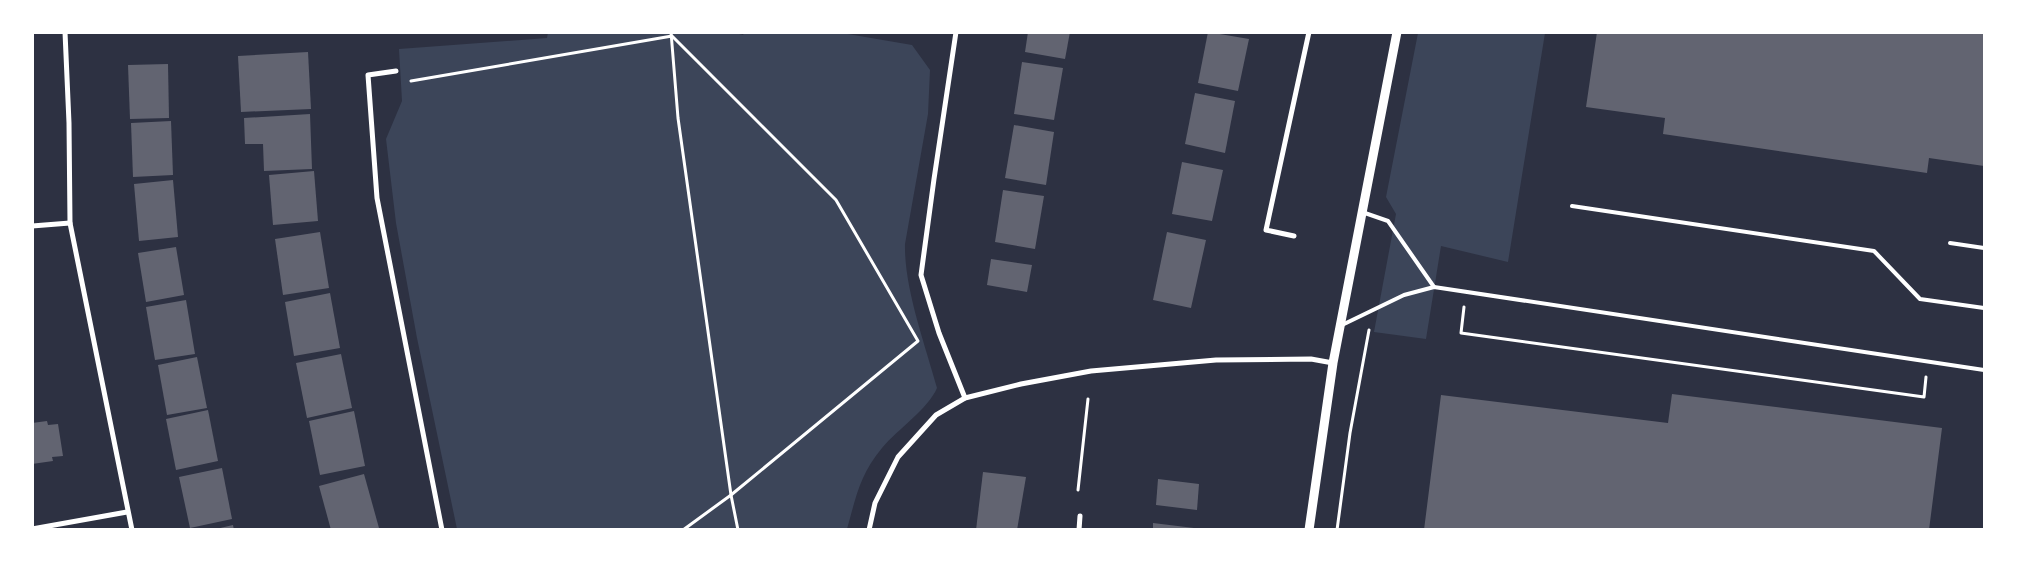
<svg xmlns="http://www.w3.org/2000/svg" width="2017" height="562" font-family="'Golos Text',sans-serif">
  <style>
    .green { fill: #3c4559 }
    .building { fill: #626471 }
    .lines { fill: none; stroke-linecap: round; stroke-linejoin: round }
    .path { stroke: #fff; stroke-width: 3 }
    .service { stroke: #fff; stroke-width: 4 }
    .minor { stroke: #fff; stroke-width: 5 }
    .tertiary { stroke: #fff; stroke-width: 9 }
  </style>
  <rect width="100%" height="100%" fill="#2d3142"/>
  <g class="green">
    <path d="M548,32H731L743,35L745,32H836L912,45L930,70L928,114L905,244C904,288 925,344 937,388C928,409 898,429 882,448C860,474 856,497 847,529H457L417,338L396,223L386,139L402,101L399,49L547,38Z"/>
    <path d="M1418,33H1545L1508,262L1441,246L1426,339L1374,332L1396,214L1386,197Z"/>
  </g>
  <g class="building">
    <path d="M1028,32H1070L1065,59L1025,52Z"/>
    <path d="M1208,32L1249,39L1238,91L1198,83Z"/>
    <path d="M1597,32H1984V166L1929,158L1927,173L1663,134L1665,118L1586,107Z"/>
    <path d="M308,52L311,109L241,112L238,56Z"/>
    <path d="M1022,62L1063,68L1054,120L1014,114Z"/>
    <path d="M168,64L169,118L130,119L128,65Z"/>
    <path d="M1195,93L1235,101L1225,153L1185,144Z"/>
    <path d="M310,114L312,169L264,171L263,144H245L244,118Z"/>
    <path d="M171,121L173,175L133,177L131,123Z"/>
    <path d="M1014,125L1054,132L1046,185L1005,178Z"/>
    <path d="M1182,162L1223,170L1212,221L1172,214Z"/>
    <path d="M314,171L318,221L273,225L269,175Z"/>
    <path d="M173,180L178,237L139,241L134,184Z"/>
    <path d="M1003,190L1044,196L1035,249L995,242Z"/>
    <path d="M320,232L329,288L283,295L275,239Z"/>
    <path d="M1167,232L1206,240L1191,308L1153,300Z"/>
    <path d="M176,247L184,295L146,302L138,253Z"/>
    <path d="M991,259L1032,265L1027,292L987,285Z"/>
    <path d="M330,293L340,348L294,356L285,302Z"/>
    <path d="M186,300L195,354L155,360L146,307Z"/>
    <path d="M341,354L352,408L307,418L296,363Z"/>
    <path d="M197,357L207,408L167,415L158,365Z"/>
    <path d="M1672,394L1942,428L1929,530H1424L1441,395L1668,423Z"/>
    <path d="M208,410L218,461L176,470L166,419Z"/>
    <path d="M354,411L365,466L320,475L309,421Z"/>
    <path d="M47,421L48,425L58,424L63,456L52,457L53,461L32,464V423Z"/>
    <path d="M222,468L232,519L190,528L179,477Z"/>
    <path d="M983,472L1026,477L1017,530H976Z"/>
    <path d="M364,474L379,528L331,530L319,486Z"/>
    <path d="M1158,479L1199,484L1197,510L1156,505Z"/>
    <path d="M1153,523L1194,528V530H1153Z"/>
    <path d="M233,525L234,530H216V529Z"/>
  </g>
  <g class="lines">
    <g class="path">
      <path d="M671,32L678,118L731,495L738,530"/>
      <path d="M411,81L672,36L836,200L918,341L731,495L683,530"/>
      <path d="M1464,307L1461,333L1924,397L1926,377"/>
      <path d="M1078,490L1088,399"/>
      <path d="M1337,530L1350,433L1369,330"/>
    </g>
    <g class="service">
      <path d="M1572,206L1874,251L1920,299L1984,308"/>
      <path d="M1362,212L1388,221L1434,287"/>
      <path d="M1950,243L1984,248"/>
      <path d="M1342,325L1404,295L1434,287L1984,370"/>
    </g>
    <g class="minor">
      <path d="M65,32L69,123L70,223L132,530"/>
      <path d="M956,32L934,179L921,275L939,333L965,398"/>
      <path d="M396,71L368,75L377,198L442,530"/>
      <path d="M32,226L70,223"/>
      <path d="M1294,236L1266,230L1309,32"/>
      <path d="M32,529L127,512"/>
      <path d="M869,530L875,503L898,457L936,415L965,398L1021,384L1091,371L1216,360L1311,359L1333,363"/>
      <path d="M1079,530L1080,516"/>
    </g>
    <path class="tertiary" d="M1309,530L1333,363L1397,32"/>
  </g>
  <rect width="2017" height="562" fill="none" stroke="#ffffff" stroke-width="68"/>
</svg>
